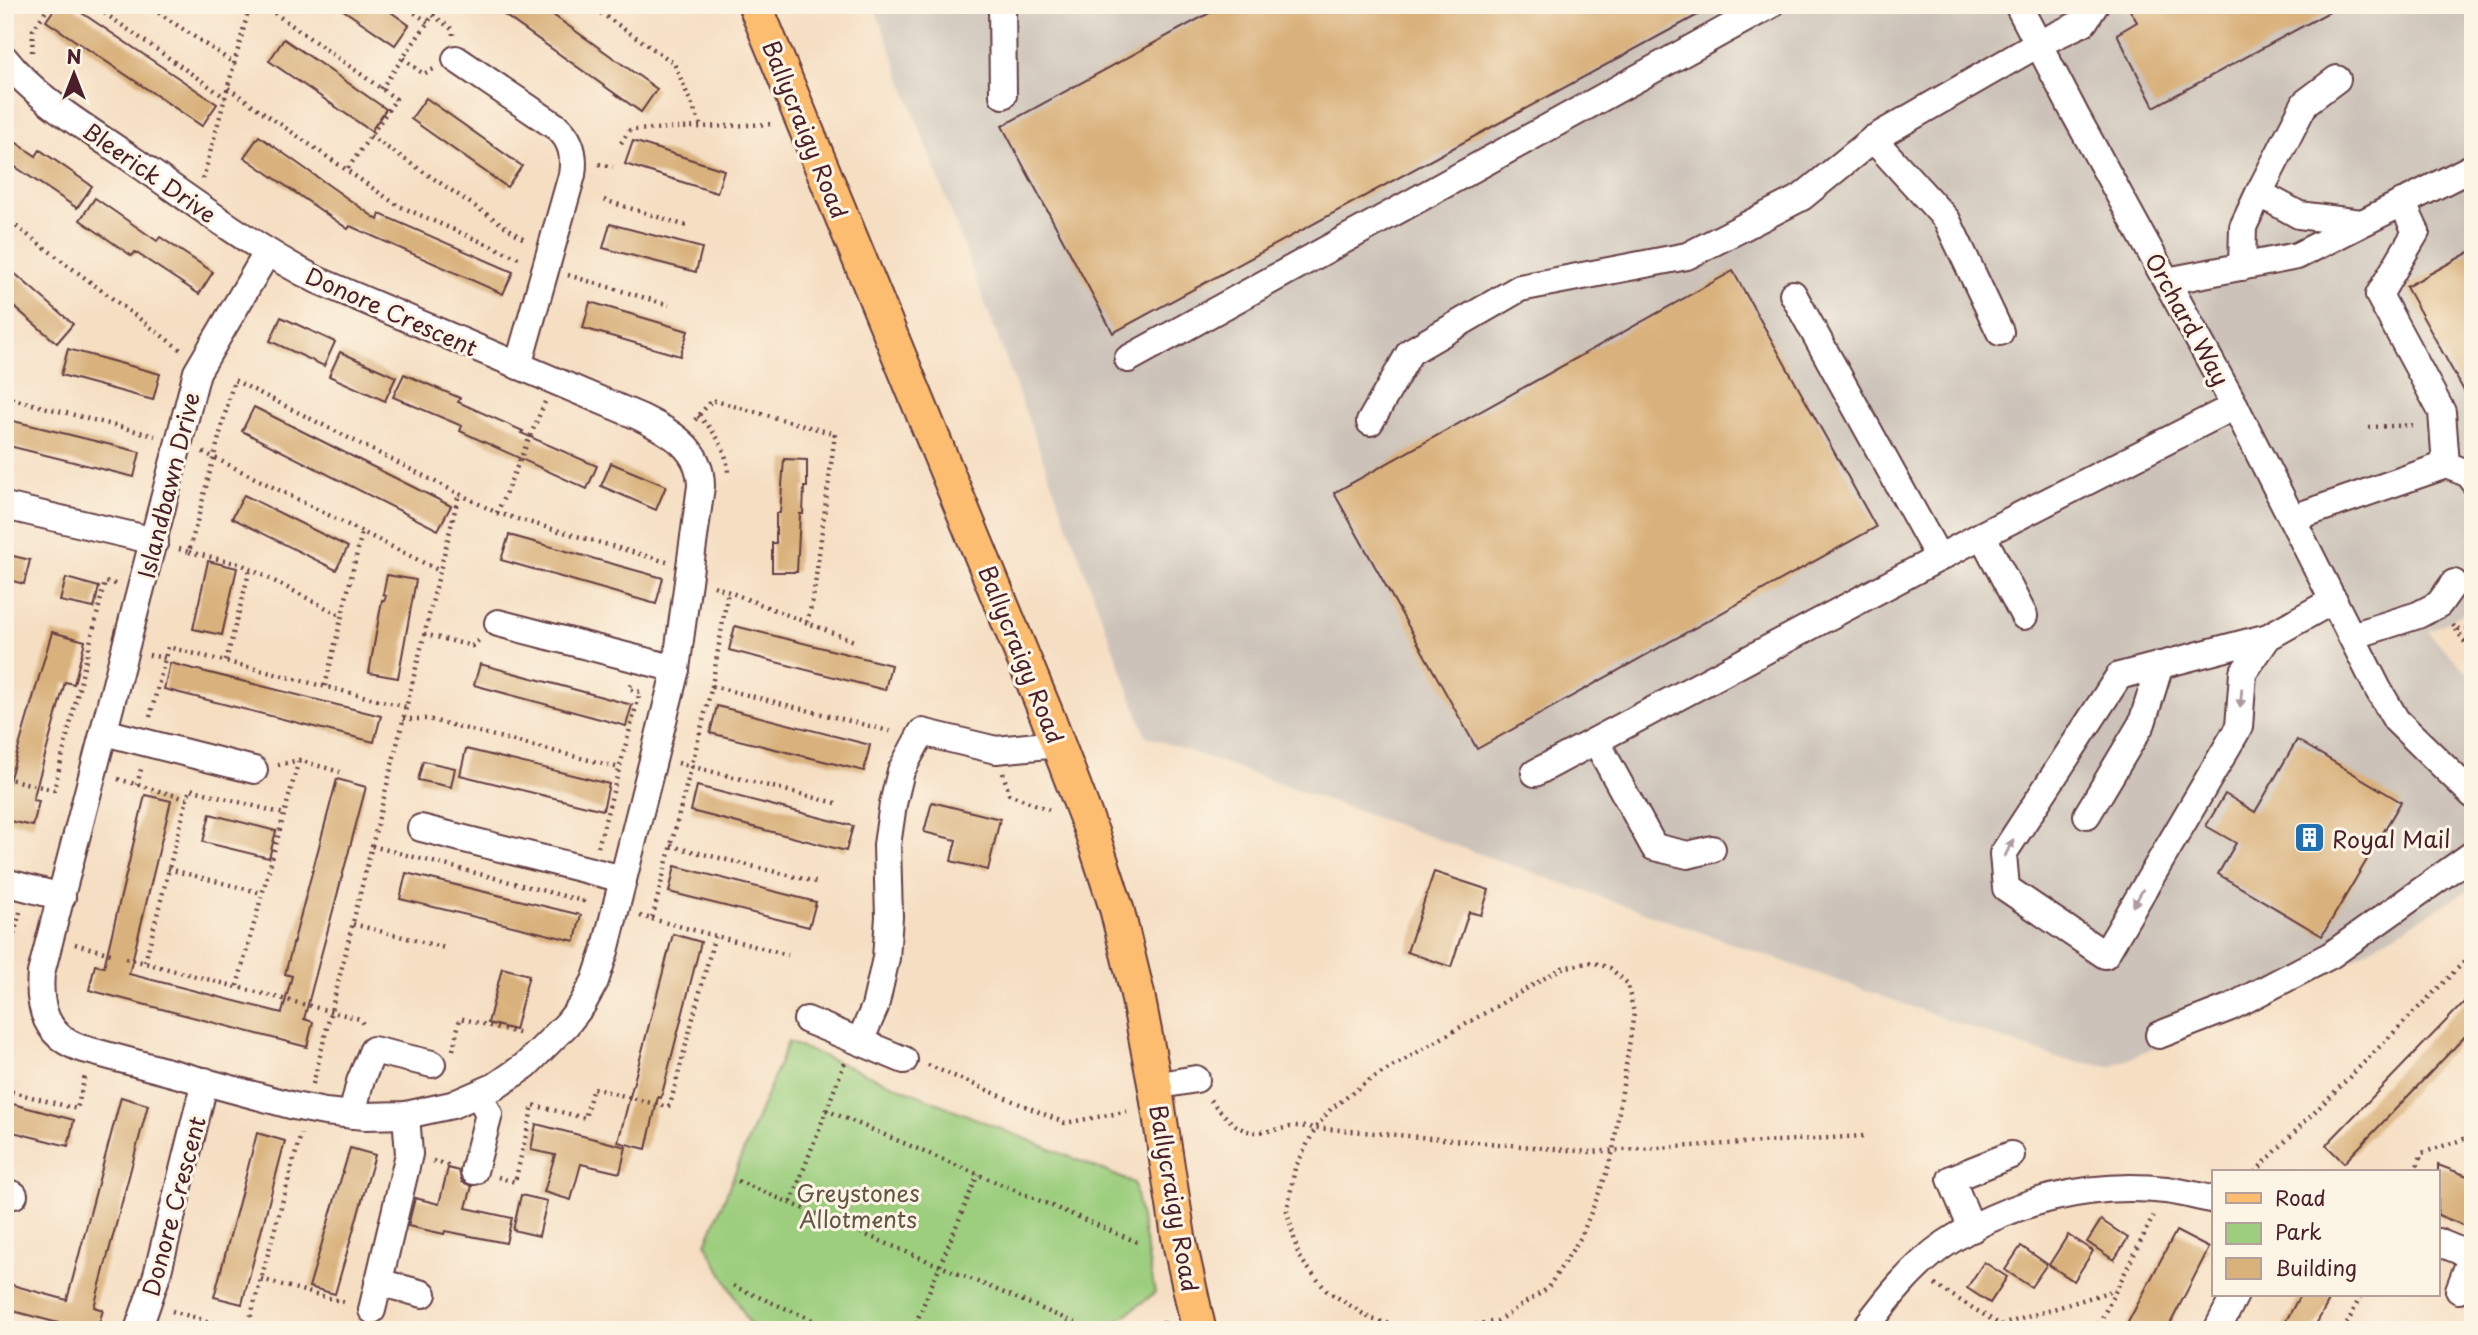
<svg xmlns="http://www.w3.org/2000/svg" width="2478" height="1335" font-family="'Playpen Sans',sans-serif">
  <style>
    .industrial { fill: #ccc2b9 }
    .green { fill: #9cce7e; stroke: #737654; stroke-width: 2 }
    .building { fill: #d9b17b }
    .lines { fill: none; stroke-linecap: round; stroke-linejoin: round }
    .minor-casing { stroke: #643c42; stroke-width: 30 }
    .major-casing { stroke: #643c42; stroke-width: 37 }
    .path { stroke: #643c42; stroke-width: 4.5; stroke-dasharray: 2 5; stroke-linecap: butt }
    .minor { stroke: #fff; stroke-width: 26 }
    .major { stroke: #fcbd6f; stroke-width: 33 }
    .oneway { fill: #ae9aa0 }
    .labels { text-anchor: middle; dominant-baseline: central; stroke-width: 6; stroke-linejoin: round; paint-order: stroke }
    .street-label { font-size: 23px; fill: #4a1f2b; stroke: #fcf5e5 }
    .poi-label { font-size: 23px; fill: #4a1f2b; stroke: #fcf5e5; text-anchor: start }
    .park-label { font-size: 23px; fill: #635444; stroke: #fcf5e5 }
  </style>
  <rect width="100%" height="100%" fill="#fcf5e5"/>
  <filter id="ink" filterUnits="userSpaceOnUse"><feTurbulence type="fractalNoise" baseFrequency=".0143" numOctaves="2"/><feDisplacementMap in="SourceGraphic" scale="14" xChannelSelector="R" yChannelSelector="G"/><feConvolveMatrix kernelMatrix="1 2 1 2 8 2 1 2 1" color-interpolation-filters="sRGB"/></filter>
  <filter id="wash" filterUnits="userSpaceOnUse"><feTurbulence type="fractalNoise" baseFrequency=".00686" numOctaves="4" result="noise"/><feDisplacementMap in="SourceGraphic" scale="28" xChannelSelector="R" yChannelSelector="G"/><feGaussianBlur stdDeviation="1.57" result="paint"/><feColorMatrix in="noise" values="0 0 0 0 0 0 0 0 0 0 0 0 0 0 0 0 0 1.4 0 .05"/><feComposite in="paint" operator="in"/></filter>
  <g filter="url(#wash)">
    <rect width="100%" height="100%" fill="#f5dec2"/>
    <path class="industrial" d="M874,5H2473V608L2428,632L2473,678V888L2325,975L2112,1066L2062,1060L1146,736Z"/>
    <path class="green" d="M788,1042L1134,1183L1155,1293L1105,1330H753L706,1244Z"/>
    <g id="blocks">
      <g class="building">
        <path d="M57,5H70L217,104L202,126L46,21Z"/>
        <path d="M336,5H381L409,25L395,45Z"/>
        <path d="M490,5H539L657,89L641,112Z"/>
        <path d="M1224,5H1716L1113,333L1002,126Z"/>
        <path d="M2127,5H2342L2154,107L2117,34L2137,22Z"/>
        <path d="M284,39L386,109L371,131L269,61Z"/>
        <path d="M426,98L522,166L507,187L411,119Z"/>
        <path d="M5,135L36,156L40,150L92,186L77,208L5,160Z"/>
        <path d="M259,136L378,220L380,214L513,272L503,294L350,226L348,229L244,157Z"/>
        <path d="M633,141L724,170L717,193L625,164Z"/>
        <path d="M95,198L157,241L160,237L213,272L199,294L135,252L132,256L80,220Z"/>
        <path d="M610,224L702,248L696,272L603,248Z"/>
        <path d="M2473,250V407L2406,287Z"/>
        <path d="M5,265L73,324L57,343L5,299Z"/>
        <path d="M1733,271L1876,527L1477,749L1334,493Z"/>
        <path d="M590,302L688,331L680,356L583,328Z"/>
        <path d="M281,317L335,342L324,366L270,341Z"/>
        <path d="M68,349L160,374L153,400L61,375Z"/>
        <path d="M340,352L396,377L385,401L329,376Z"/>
        <path d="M404,374L460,398L458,402L523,431L521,433L597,466L587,489L460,431L462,426L393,397Z"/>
        <path d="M254,407L451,506L438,530L242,431Z"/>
        <path d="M5,419L140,452L134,477L5,445Z"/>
        <path d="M784,459L807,460V487H804L803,514H800L797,572H772V543H776V513H780Z"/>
        <path d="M611,463L666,486L656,510L601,486Z"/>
        <path d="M244,495L348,547L336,570L232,518Z"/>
        <path d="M509,535L663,578L656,604L501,560Z"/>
        <path d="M5,554L30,560L24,584L5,579Z"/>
        <path d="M208,561L237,568L222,635L193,629Z"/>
        <path d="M387,575L416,580L398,678L369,673L382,600L384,601L386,596L383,594Z"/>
        <path d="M66,578L99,587L94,608L60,601Z"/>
        <path d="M735,626L891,665L885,690L729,650Z"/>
        <path d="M52,632L85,641L74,684L65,682L33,800L39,801L33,826L5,820V795Z"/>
        <path d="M170,663L381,716L374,742L164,689Z"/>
        <path d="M480,664L632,705L626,726L474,685Z"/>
        <path d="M717,706L870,745L864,771L710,733Z"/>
        <path d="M2297,740L2401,802L2322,936L2218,874L2236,843L2206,826L2225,794L2255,812Z"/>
        <path d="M466,749L609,784L603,810L460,775Z"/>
        <path d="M423,761L455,768L451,787L418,780Z"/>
        <path d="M337,779L366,787L304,1019L313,1022L307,1047L89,990L95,965L104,967L145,795L171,801L129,974L282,1013L292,976L285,974Z"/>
        <path d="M697,786L853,826L846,851L691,811Z"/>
        <path d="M932,802L1000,819L988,870L951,861L956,840L924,832Z"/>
        <path d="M210,814L276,831L269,858L203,842Z"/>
        <path d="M675,866L816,902L809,927L669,892Z"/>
        <path d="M1434,872L1489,890L1481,915L1469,912L1451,967L1407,952Z"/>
        <path d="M406,873L581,915L575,941L400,899Z"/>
        <path d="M673,934L701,942L661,1098L658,1097L646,1149L618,1142Z"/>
        <path d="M502,968L529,975L515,1030L488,1023Z"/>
        <path d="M2473,993V1028L2344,1163L2326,1145Z"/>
        <path d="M121,1097L148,1105L94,1307L103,1310L97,1330H85L5,1309V1283L67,1300Z"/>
        <path d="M5,1102L74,1120L68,1146L5,1130Z"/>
        <path d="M536,1124L626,1147L620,1173L581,1164L571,1200L544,1192L555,1155L531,1150Z"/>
        <path d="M257,1133L285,1141L242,1304L214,1297Z"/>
        <path d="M350,1148L375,1155L335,1294L309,1287Z"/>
        <path d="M2438,1165L2473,1178V1229L2438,1215Z"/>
        <path d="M448,1168L459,1171L462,1182L472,1186L466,1208L512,1218L506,1243L445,1231L444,1234L408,1226L415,1198L439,1204Z"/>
        <path d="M521,1195L547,1201L539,1236L513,1230Z"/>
        <path d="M2101,1220L2128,1238L2114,1260L2087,1242Z"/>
        <path d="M2176,1231L2209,1248L2167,1330H2124Z"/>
        <path d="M2068,1235L2093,1251L2074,1281L2049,1265Z"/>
        <path d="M2021,1246L2047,1264L2031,1287L2005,1270Z"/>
        <path d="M1984,1262L2007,1277L1990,1303L1967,1288Z"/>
        <path d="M2300,1295H2332L2313,1330H2281Z"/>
      </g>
    </g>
  </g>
  <g filter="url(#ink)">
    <use href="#blocks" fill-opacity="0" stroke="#643c42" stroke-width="2"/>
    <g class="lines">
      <defs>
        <g id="minor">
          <path d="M1002,5L1003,95"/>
          <path d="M2018,5L2076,116L2235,406L2378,689L2396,720L2473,795"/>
          <path d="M5,59C38,101 87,128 130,158C191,200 251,246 317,280L640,417C670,432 701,448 701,486L676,669L605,951L595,981L582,1005L567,1024L526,1065L496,1086L452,1105L406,1115L365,1116L325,1112L294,1106L80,1048C46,1036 38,1007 41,973L197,372L267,253"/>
          <path d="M456,59L558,128C572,141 575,156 572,175L518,366"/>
          <path d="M1873,139L1947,220L2000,332"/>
          <path d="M2259,193L2299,215L2361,223"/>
          <path d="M2402,202L2416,232L2379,295L2442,412L2446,465"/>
          <path d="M2242,267L2243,227L2259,193L2305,103L2337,79"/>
          <path d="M2167,281L2297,256L2473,167"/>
          <path d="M1793,294L1939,558"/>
          <path d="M1128,359L1770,5"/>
          <path d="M1370,422L1410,352L1520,288L1687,256L1802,197L1873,139L2038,44L2084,22L2095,5"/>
          <path d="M5,506L155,541"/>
          <path d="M2293,518L2446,465L2467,473L2473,481"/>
          <path d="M1982,535L2024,616"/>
          <path d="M498,623L676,669"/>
          <path d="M2352,636L2418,615L2439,604L2454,583"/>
          <path d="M2268,637L2243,673L2239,727L2105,955L2006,888L2003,854L2119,676L2268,637L2334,600"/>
          <path d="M104,732L254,770"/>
          <path d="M1596,741L1654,847L1688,855L1712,849"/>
          <path d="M1535,773L1982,535L2235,406"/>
          <path d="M2087,815L2142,723L2160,665"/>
          <path d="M421,828L623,879"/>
          <path d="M5,882L62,897"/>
          <path d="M807,1020L904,1060"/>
          <path d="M2159,1035L2231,1007L2331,955L2473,854"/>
          <path d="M860,1041L875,1007L886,958L889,917L887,845L893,804L901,771L922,732L996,750L1058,744"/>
          <path d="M1155,1086L1196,1079"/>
          <path d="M352,1115L360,1082L373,1050L432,1064"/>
          <path d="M474,1171L489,1114L479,1095"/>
          <path d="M5,1192L14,1195"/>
          <path d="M1972,1229L1951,1179L2011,1155"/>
          <path d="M2438,1242L2472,1256L2459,1290"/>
          <path d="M378,1282L423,1294"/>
          <path d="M372,1310L409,1154L406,1115"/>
          <path d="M138,1330L157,1275L205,1081"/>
          <path d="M1864,1330C1887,1299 1913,1266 1945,1244C2008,1202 2091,1181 2166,1190C2182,1192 2198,1196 2214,1200"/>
          <path d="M2217,1330L2235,1295"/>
        </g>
        <path id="major" d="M755,5L1046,713L1092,833L1117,910L1137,992L1155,1086L1179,1240L1199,1330"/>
      </defs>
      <use href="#minor" class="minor-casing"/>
      <use href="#major" class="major-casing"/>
      <g class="path">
        <path d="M93,5L226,98"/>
        <path d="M147,5L235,64"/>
        <path d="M263,5L396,99L346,171"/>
        <path d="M403,5L428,22"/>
        <path d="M589,5L674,63L701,126"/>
        <path d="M433,15L453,30V36"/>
        <path d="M32,52L33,30L50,5"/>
        <path d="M403,58L423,74L434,69"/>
        <path d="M228,88L397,205L523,260"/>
        <path d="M381,89L440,5"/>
        <path d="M370,136L527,241"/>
        <path d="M621,143L630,130L773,124"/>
        <path d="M599,164L613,167"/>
        <path d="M203,179L250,5"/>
        <path d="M604,200L690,227"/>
        <path d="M5,218L181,350"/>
        <path d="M568,275L669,305"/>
        <path d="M5,397L155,436"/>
        <path d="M698,416C715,431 727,449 728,472"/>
        <path d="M695,420L712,400L835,434L813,599L807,622"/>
        <path d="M2369,427L2417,425"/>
        <path d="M203,452L440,571"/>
        <path d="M497,513L545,402"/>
        <path d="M179,549L189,552L234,380L497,513L667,562"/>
        <path d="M189,552L243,565L342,616"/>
        <path d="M714,586L856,642"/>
        <path d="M2453,625L2456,629L2473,628"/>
        <path d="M2456,629L2473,655"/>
        <path d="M424,634L472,646L479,640"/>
        <path d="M149,655L165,658"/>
        <path d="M226,661L250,569"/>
        <path d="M325,686L362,532"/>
        <path d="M712,686L893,732"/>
        <path d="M150,717L168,647L406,707"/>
        <path d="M403,719H428L620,768"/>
        <path d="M678,763L840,804"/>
        <path d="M278,765L299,760L340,772"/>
        <path d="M1003,773L1009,794L1052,811"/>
        <path d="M5,778L54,790L105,582L116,584"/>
        <path d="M118,779L187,799L190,789L284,814"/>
        <path d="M137,785L142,765"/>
        <path d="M372,846L583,901L584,896"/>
        <path d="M671,846L816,882"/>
        <path d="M598,847L640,692L629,689L631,684"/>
        <path d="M168,869L262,893"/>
        <path d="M640,916L652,919L712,686L728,591"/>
        <path d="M652,919L788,955"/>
        <path d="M353,924L445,948"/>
        <path d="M75,944L111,954"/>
        <path d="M126,958L360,1019L364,1026"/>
        <path d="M145,962L187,799"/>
        <path d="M5,968L20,912"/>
        <path d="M237,986L299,760"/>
        <path d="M453,1050L460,1018L522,1034"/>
        <path d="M928,1065L1065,1123L1130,1111"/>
        <path d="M313,1084L459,494"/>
        <path d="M5,1090L77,1109L85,1076"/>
        <path d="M1210,1100C1244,1137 1245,1136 1295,1126L1589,1152L1864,1136"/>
        <path d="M826,1110L1137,1242"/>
        <path d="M433,1161L452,1166"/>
        <path d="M2255,1172L2473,953"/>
        <path d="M2415,1172L2422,1153L2473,1136"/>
        <path d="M498,1177L515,1182L533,1105L585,1118L593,1088L667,1107L670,1105L715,935"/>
        <path d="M738,1181L1092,1330"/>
        <path d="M791,1202L845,1062"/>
        <path d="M261,1279L347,1303"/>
        <path d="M1935,1285L2009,1330"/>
        <path d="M733,1286L836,1330"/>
        <path d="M172,1311L239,1330"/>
        <path d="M2001,1325L2115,1290"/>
        <path d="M247,1330L301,1134"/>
        <path d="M913,1330L978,1174"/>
        <path d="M1163,1330L1165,1317"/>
        <path d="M1416,1330L1371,1319L1326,1290L1299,1257L1287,1211L1295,1168L1316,1127L1331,1109L1368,1081L1562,968L1592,962L1610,968L1627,983L1634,1013L1613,1151L1603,1183L1581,1237L1547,1289L1497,1321L1443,1330"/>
        <path d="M2096,1330L2154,1215"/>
        <path d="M2344,1330L2361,1295"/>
      </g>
      <use href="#minor" class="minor"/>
      <use href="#major" class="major"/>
    </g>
    <defs><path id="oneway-solid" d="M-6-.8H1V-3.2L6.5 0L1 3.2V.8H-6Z" transform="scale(1.75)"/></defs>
    <g class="oneway">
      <use href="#oneway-solid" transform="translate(2241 698) rotate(95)"/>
      <use href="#oneway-solid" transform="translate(2009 848) rotate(-64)"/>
      <use href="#oneway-solid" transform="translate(2138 898) rotate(120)"/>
    </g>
  </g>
  <defs>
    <symbol id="building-square" viewBox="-11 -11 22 22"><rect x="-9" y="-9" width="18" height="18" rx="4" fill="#1f6fb2" stroke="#fcf5e5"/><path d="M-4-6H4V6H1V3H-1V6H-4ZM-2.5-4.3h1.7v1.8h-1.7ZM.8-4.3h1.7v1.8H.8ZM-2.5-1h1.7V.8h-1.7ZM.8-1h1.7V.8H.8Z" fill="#fff"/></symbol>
  </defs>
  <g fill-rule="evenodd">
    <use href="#building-square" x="2292" y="820" width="35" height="35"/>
  </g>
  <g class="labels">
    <g class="street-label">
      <text transform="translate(806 129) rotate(68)">Ballycraigy Road</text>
      <text transform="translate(150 172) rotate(35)">Bleerick Drive</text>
      <text transform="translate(392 311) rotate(24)">Donore Crescent</text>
      <text transform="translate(2188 319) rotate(61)">Orchard Way</text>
      <text transform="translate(168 485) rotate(-76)">Islandbawn Drive</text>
      <text transform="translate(1022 654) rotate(68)">Ballycraigy Road</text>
      <text transform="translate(1175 1198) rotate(80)">Ballycraigy Road</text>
      <text transform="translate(173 1206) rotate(-75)">Donore Crescent</text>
    </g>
    <g class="poi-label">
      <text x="2332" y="838">Royal Mail</text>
    </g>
    <g class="park-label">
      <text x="858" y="1192">Greystones<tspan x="858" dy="26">Allotments</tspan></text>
    </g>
  </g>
  <rect width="2478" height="1335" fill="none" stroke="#fcf5e5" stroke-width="28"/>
  <rect x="2212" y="1170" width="228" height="126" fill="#fcf5e5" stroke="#b59f9b" stroke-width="2"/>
  <rect x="2226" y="1193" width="35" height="10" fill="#fcbd6f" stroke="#b59f9b" stroke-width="2"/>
  <text x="2275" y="1206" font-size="21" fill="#4a1f2b">Road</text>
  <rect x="2226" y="1223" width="35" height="21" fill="#9cce7e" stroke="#b59f9b" stroke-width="2"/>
  <text x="2275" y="1240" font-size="21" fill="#4a1f2b">Park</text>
  <rect x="2226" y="1258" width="35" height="21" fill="#d9b17b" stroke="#b59f9b" stroke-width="2"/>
  <text x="2275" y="1276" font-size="21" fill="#4a1f2b">Building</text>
  <g transform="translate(74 74)" stroke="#fcf5e5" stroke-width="5" paint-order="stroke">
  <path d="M0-5L12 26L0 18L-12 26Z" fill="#4a1f2b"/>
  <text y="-10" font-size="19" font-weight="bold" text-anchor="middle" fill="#4a1f2b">N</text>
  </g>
</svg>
